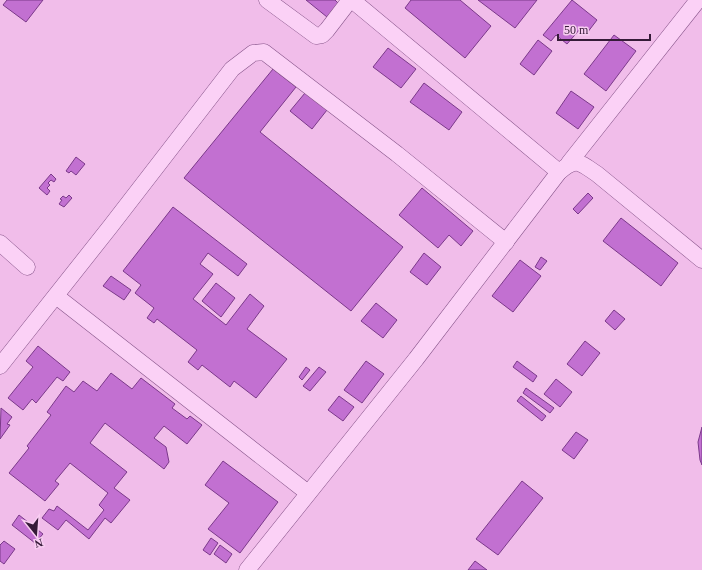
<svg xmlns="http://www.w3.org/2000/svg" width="702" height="570" font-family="Georgia,serif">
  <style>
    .building { fill: #c270d1; stroke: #7b398a }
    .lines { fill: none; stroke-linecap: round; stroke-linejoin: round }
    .minor-casing { stroke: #87558a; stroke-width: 17 }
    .minor { stroke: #fbd1f6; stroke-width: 16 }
  </style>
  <rect width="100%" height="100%" fill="#f1bdea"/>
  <g class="building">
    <path d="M7,0H43L26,22L3,5Z"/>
    <path d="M306,0H335L338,3L327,17Z"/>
    <path d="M411,0H460L491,26L465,58L405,8Z"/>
    <path d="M478,0H537L515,28Z"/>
    <path d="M572,0L597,20L587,33L581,28L567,44L556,35L551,41L543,35Z"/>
    <path d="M614,35L636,51L606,91L584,74Z"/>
    <path d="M538,40L552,51L534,75L520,64Z"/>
    <path d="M388,48L416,69L401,88L373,67Z"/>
    <path d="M273,69L296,87L260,132L403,247L351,311L184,178Z"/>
    <path d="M424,83L462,112L449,130L410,102Z"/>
    <path d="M571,91L594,107L578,129L556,113Z"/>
    <path d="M305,93L327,110L312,129L290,111Z"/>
    <path d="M76,157L85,164L76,175L71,171L69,173L66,171Z"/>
    <path d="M51,174L56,179L54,182L51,180L48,183L50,185L47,188L50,191L47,195L39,188Z"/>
    <path d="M422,188L473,231L461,246L449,235L438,248L399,215Z"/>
    <path d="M588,193L593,198L578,214L573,209Z"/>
    <path d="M69,195L72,198L64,207L59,204L62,200L60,199L63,196L66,198Z"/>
    <path d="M173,207L247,264L238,276L208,253L200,264L213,274L193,299L226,325L250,294L264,306L247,329L287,359L256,398L234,381L230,387L202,365L198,370L188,362L197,350L157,319L154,323L147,318L154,308L135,293L141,285L123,271Z"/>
    <path d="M621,218L678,263L661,286L603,241Z"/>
    <path d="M424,253L441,267L427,285L410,272Z"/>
    <path d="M541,257L547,261L540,270L535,267Z"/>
    <path d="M520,260L541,276L513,312L492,296Z"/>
    <path d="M111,276L131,290L124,300L103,286Z"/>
    <path d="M216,283L235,298L221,317L202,301Z"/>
    <path d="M376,303L397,320L383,338L361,321Z"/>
    <path d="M614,310L625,319L615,330L605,321Z"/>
    <path d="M585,341L600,353L582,376L567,364Z"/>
    <path d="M38,346L70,372L63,381L57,377L36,403L32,399L23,410L8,398L33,367L26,361Z"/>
    <path d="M366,361L384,374L362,403L344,390Z"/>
    <path d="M517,361L537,376L533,382L513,367Z"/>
    <path d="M306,367L310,370L302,380L299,377Z"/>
    <path d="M319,367L326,372L310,391L303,386Z"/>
    <path d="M111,373L132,389L141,378L175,404L172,408L187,419L190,416L202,425L187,444L164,426L154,438L166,447L169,462L164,469L105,423L90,443L127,472L114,488L130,500L111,523L105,518L89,539L66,520L58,530L42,518L49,509L54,511L57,506L88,530L104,510L99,505L108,493L70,463L55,481L59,484L45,501L9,473L29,448L27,446L51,415L47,412L66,386L74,392L83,381L97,391Z"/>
    <path d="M556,379L572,392L560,407L544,394Z"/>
    <path d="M526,388L554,408L550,413L523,393Z"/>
    <path d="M339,396L354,407L343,421L328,410Z"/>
    <path d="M521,396L546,416L542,421L517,401Z"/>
    <path d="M1,408L12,417L7,424L10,425L0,439Z"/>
    <path d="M702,427V465L700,460L698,442Z"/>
    <path d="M576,432L588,440L574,459L562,450Z"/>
    <path d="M223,461L278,502L240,553L208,529L229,503L205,485Z"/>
    <path d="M522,481L543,498L498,555L476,539Z"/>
    <path d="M19,515L43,534L35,543L12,525Z"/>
    <path d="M211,538L218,543L210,555L203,550Z"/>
    <path d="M4,541L15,549L4,564L0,561V545Z"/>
    <path d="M220,545L232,554L226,563L214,554Z"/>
    <path d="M475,561L487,570H468Z"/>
  </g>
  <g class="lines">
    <defs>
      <g id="minor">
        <path d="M267,0L316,36L322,35L327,30L350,0"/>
        <path d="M352,0L559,172"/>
        <path d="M569,163L698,0"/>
        <path d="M0,243L27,267"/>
        <path d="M56,296L308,493"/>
        <path d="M0,366L110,227L232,69L253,53L264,52L397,154L506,242"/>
        <path d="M247,570L416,359L559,172C577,157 579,162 597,174L702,260"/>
      </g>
    </defs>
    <use href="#minor" class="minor-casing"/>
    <use href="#minor" class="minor"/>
  </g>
  <g transform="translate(36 534) rotate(163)" stroke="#f8cdf2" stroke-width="3" paint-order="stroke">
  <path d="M0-3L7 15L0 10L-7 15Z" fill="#351b38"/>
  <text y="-6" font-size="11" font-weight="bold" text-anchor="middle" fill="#351b38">N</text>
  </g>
  <path d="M558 34v6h92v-6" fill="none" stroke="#351b38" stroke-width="2"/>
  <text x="564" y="34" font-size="12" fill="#351b38" stroke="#f8cdf2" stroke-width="3" paint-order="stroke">50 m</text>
</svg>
